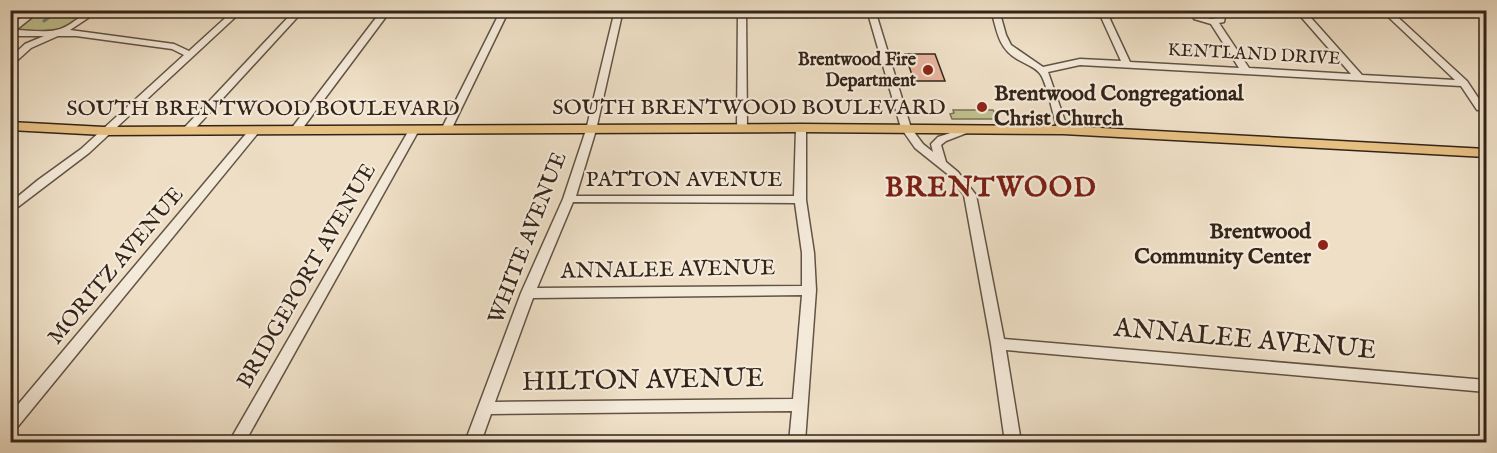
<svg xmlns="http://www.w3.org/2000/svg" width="1497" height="453" font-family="'IM FELL English',serif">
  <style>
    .green { fill: #c0c090; stroke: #7a7254; stroke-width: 1.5 }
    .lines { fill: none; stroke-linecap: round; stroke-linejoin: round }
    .stream { stroke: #717f7a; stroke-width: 3 }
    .building { fill: #e7b49e; stroke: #332419; stroke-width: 1.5 }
    .minor-casing { stroke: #625344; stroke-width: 3 }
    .major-casing { stroke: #332419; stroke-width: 3 }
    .minor { fill: #f4eada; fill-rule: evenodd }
    .major { fill: #e7c083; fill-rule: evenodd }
    .poi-dot { fill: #8f2418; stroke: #f4eada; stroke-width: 2 }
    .labels { text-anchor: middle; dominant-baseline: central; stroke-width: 4.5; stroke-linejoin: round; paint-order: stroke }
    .far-street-label { font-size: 18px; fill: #332419; stroke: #f4eada }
    .far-poi-label { font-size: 18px; font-weight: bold; fill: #332419; stroke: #f4eada; text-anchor: end }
    .poi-label { font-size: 22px; font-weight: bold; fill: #332419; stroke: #f4eada; text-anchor: start }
    .street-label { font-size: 22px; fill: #332419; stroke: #f4eada }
    .near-street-label { font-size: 27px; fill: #332419; stroke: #f4eada }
    .district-label { font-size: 28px; font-weight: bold; letter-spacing: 1.5px; fill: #7a1f14; stroke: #f4eada }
  </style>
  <rect width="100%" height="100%" fill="#eedfc6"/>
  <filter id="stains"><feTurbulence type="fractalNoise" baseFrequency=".00333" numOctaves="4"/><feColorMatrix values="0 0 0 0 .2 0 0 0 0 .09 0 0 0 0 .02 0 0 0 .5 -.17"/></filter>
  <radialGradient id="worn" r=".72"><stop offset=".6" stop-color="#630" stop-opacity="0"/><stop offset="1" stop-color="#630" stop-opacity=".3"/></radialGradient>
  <g class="green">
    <path d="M37,11H96L59,32L11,31Z"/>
    <path d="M953,110H993L999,119H952L950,114L954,113Z"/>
  </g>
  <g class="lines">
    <path class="stream" d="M44,21L59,10"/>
  </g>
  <path class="building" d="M905,54H935L945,81H914Z"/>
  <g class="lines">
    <defs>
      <g id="minor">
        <path d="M31,10H41L16,30C28,30 44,33 56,30C74,27 81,10 100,10L70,30L174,44L189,51L234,10H243L89,153L10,213V203L38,180L81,149L184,55L172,49L76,36H58L31,48L10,67V58L25,44L44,36H10V26Z"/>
        <path d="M295,10H304L191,133H183L182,131L183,129Z"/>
        <path d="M382,10H391L299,133H291L290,131L291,129Z"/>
        <path d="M501,10H509L451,130L446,133L442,132L441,130Z"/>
        <path d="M615,10H623L596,130L576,196H794L796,128L801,125L806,128V200L814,253L816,290L805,442H789L792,411L491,414L481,442H465L521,293L563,199L586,130ZM573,202L795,203L802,253V286L537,288ZM802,295L793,399L495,402L533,298Z"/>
        <path d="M738,10H746L747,129L742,132L737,129Z"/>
        <path d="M867,10H875L911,128L923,144L933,152L931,144L938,137L972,126L977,129L946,141L941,145L946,162L958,172L976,195L1004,339L1486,380V392L1006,350L1021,442H1005L991,344L964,195L950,176L915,148L901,128Z"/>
        <path d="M991,10H999L1006,35L1011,45L1043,67L1080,59L1121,61L1101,17H1096L1088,10H1098L1101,13L1115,10L1114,17H1109L1130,62L1239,68L1211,24L1194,19L1192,14C1201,7 1216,11 1225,17L1224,22L1219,23L1249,68L1351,74L1295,10H1304L1362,75L1455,80L1381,10H1390L1467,81L1485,108L1483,110H1477L1461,86L1080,65L1048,72L1068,130L1063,133L1058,130C1053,116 1048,87 1041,75C1036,67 1025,64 1017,59C998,48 997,30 991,10ZM1203,14L1217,18L1211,19L1201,16Z"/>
        <path d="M1481,10H1486V14H1483Z"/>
        <path d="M414,127L419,130L245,442H229L409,130Z"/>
        <path d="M254,128L258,129L259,131L258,133L15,430L10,432V414L250,129Z"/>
      </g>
      <path id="major" d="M10,122L104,127L801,124L1063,126L1486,149V157L1063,134L801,132L104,135L10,130Z"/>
    </defs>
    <use href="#minor" class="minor-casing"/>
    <use href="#major" class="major-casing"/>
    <use href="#minor" class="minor"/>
    <use href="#major" class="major"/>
  </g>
  <g class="poi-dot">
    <circle cx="928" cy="70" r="6"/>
    <circle cx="982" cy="107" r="6"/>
    <circle cx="1323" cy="245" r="6"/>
  </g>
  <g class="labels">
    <g class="far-street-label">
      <text transform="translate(1254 55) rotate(3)">KENTLAND DRIVE</text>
    </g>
    <g class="far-poi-label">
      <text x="916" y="60">Brentwood Fire<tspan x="916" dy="21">Department</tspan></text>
    </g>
    <g class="poi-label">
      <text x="994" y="94">Brentwood Congregational<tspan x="994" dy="25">Christ Church</tspan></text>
      <text x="1311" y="232" text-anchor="end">Brentwood<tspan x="1311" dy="25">Community Center</tspan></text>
    </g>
    <g class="street-label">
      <text x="749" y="108">SOUTH BRENTWOOD BOULEVARD</text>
      <text x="263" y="109">SOUTH BRENTWOOD BOULEVARD</text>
      <text x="684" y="180">PATTON AVENUE</text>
      <text transform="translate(528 238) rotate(-69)">WHITE AVENUE</text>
      <text transform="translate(116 266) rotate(-50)">MORITZ AVENUE</text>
      <text transform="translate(668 270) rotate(-1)">ANNALEE AVENUE</text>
      <text transform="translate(307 276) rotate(-60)">BRIDGEPORT AVENUE</text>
    </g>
    <g class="near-street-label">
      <text transform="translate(1245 340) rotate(5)">ANNALEE AVENUE</text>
      <text transform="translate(643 381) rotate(-1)">HILTON AVENUE</text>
    </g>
    <g class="district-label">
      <text x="991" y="188">BRENTWOOD</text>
    </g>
  </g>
  <rect width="1497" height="453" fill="none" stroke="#eedfc6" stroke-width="36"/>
  <rect x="12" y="12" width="1473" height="429" fill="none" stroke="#332419" stroke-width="3"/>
  <rect x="18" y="18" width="1461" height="417" fill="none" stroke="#332419" stroke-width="1.5"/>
  <rect width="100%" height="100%" filter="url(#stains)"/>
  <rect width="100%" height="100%" fill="url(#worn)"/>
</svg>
